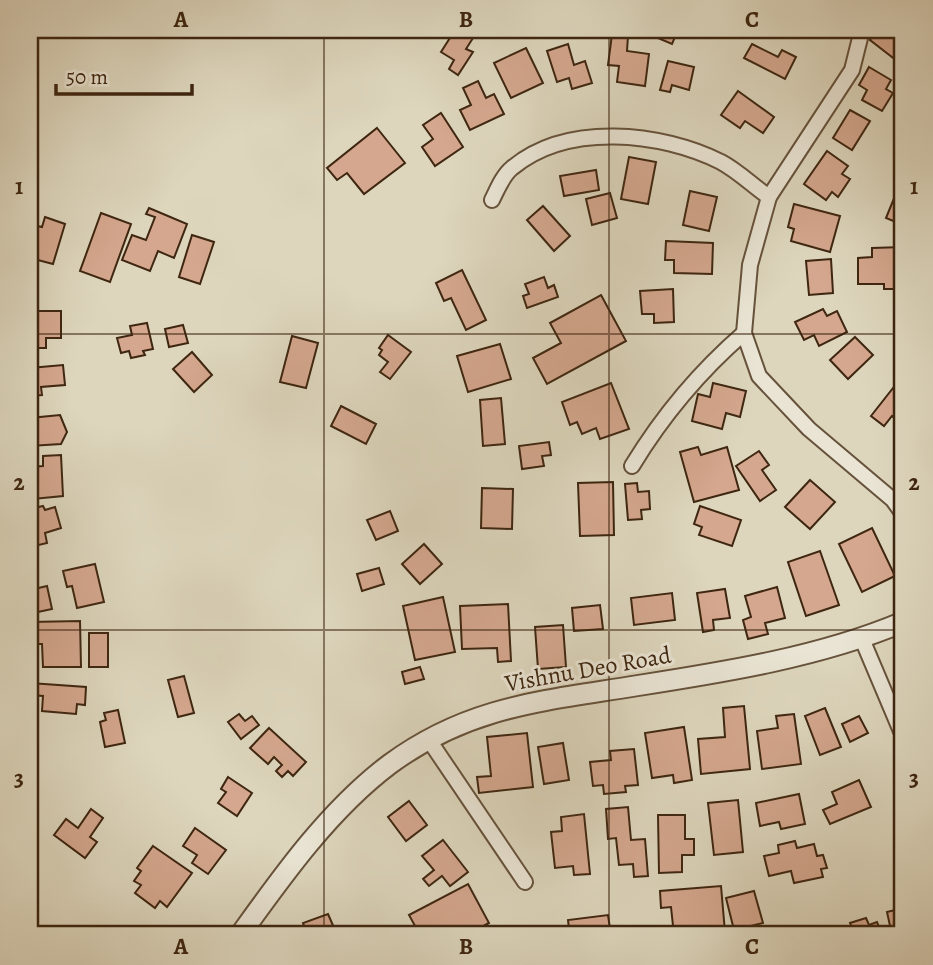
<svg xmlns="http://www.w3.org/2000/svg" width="933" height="965" font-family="Alegreya,serif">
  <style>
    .building { fill: #d4a78e; stroke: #3e2610; stroke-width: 2 }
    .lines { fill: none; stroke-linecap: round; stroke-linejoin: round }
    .minor-casing { stroke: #66523b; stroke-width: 18 }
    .tertiary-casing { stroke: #66523b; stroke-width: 23 }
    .minor { stroke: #e9e4d4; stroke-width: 14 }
    .tertiary { stroke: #e9e4d4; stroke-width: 19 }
    .grid { fill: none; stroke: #3e2610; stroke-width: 2; stroke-opacity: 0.55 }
    .labels { text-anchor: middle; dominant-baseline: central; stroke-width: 6; stroke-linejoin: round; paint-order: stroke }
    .street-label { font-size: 24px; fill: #3e2610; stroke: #e9e4d4 }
    .neatline { fill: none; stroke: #3e2610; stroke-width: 2.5 }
    .grid-label { font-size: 23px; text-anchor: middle; font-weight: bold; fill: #3e2610 }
  </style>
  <rect width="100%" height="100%" fill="#ddd6bd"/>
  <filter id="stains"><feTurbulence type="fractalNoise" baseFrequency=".00286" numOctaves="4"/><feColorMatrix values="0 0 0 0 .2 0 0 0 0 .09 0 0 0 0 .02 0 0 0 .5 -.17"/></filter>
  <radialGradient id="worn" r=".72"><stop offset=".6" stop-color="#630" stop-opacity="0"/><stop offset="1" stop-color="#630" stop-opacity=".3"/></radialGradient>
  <g class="building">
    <path d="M455,30L473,38L466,49L473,52L458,75L449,69L454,60L441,52Z"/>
    <path d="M639,30H678L672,44Z"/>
    <path d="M878,30H903L901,64L870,40Z"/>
    <path d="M612,34L628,36L627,51L649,54L645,86L617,82L619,66L608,65Z"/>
    <path d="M568,44L574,65L585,61L592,83L572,89L569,78L557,82L547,51Z"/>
    <path d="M752,44L778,57L782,50L796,57L785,79L744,58Z"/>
    <path d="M526,48L543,83L511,98L494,63Z"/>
    <path d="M668,61L694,67L689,90L672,85L670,92L660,90Z"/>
    <path d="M869,67L891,80L886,89L893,93L882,111L862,100L867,90L859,85Z"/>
    <path d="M478,81L486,98L494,94L504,114L470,130L460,110L471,105L463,88Z"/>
    <path d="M738,91L774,117L763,133L745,121L740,128L721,115Z"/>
    <path d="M850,110L870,121L852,150L833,138Z"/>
    <path d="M441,113L463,147L435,166L422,147L433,139L423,125Z"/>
    <path d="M377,128L405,163L364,194L347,173L337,180L327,168Z"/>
    <path d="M827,151L848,166L842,174L850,179L838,197L832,192L826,200L804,184Z"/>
    <path d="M629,157L656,162L648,204L621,199Z"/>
    <path d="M596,170L599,190L564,196L560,176Z"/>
    <path d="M899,186L903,188V225L886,218Z"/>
    <path d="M690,191L717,197L709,231L683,225Z"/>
    <path d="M610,193L617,218L592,225L586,199Z"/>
    <path d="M794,204L840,216L830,252L791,241L794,229L788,227Z"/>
    <path d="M543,206L570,236L554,251L527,220Z"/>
    <path d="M149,208L187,224L174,258L158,251L150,271L122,260L132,235L146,240L155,217L146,214Z"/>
    <path d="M101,213L131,224L110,282L80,271Z"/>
    <path d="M45,217L65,224L53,264L30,258L33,225L42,227Z"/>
    <path d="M192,235L214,242L200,284L179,277Z"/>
    <path d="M666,241L713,243L712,274L674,273V260H665Z"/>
    <path d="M903,247V289H884V284H858V258L872,257V248Z"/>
    <path d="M831,259L833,293L809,295L806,261Z"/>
    <path d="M462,270L486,320L466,330L451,298L444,301L436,283Z"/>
    <path d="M544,277L548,288L554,285L558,297L527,308L523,296L529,294L525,284Z"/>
    <path d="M673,289L674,322L654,323V314H642L640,291Z"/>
    <path d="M601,295L626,341L547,384L533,358L561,343L550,323Z"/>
    <path d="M823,309L827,316L837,311L847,332L819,346L814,335L804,340L795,322Z"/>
    <path d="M30,311H61V338H46V348H30Z"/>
    <path d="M147,323L153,349L143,351L145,355L131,358L129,351L121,353L117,338L132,335L130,326Z"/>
    <path d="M183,325L188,343L169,347L165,329Z"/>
    <path d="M388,335L411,352L390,379L380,372L388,362L379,355L382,350L379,348Z"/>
    <path d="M292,336L318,343L306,388L280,382Z"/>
    <path d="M855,337L873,355L848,379L830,360Z"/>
    <path d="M500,344L511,379L468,392L457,356Z"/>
    <path d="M192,352L212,375L194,392L173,369Z"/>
    <path d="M63,365L65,385L41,387L42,395L30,396V368Z"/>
    <path d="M611,383L629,429L600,439L596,428L582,434L577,422L570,425L562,402Z"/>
    <path d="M713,383L746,391L740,417L726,413L722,429L692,421L698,394L710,397Z"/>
    <path d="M897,383L903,389V425L892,416L884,426L871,416Z"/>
    <path d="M501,398L505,444L483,446L480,400Z"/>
    <path d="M341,406L376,424L366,444L331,426Z"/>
    <path d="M60,415L67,432L61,444L30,446V418Z"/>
    <path d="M549,442L551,455L542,456L544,466L522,469L519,446Z"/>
    <path d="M698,447L701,455L727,447L739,490L694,502L680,452Z"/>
    <path d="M759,451L769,465L762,470L776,490L760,501L736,466Z"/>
    <path d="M61,455L63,496L33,499L31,467L43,466V456Z"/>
    <path d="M810,480L835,502L810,529L785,507Z"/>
    <path d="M613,482L614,535L580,536L578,483Z"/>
    <path d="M637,483L638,492L649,491L650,509L641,510L642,519L628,520L625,484Z"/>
    <path d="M482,488L513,489L512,529L481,528Z"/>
    <path d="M43,506L45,510L55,507L61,528L45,533L47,543L30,547V509Z"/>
    <path d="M700,506L741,520L732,546L699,535L702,527L694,524Z"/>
    <path d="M390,511L398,531L376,540L367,520Z"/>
    <path d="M872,528L895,576L862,592L839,544Z"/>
    <path d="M424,544L442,564L420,584L402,564Z"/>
    <path d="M820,551L839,605L806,616L788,562Z"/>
    <path d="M95,564L104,602L77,608L72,586L67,587L63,571Z"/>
    <path d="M379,568L384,584L362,591L357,574Z"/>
    <path d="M47,586L52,609L33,613L30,590Z"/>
    <path d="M777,587L785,618L765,623L768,634L748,639L743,620L751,617L745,596Z"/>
    <path d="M725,589L730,618L713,620L714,630L703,632L697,593Z"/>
    <path d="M672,593L675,620L634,625L631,598Z"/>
    <path d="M443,597L455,652L415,660L403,606Z"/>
    <path d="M508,604L511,661L498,662L497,648L462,649L460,606Z"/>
    <path d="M600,605L603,629L574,631L572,608Z"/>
    <path d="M80,621L81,667H43L42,644H30V622Z"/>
    <path d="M563,625L566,667L538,669L535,627Z"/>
    <rect x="89" y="633" width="19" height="34"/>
    <path d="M420,667L424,679L405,684L402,672Z"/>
    <path d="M184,676L194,713L178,717L168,680Z"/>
    <path d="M30,683L86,687L85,705L77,704L76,714L42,711L43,696L30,695Z"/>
    <path d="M744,706L750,769L701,774L698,739L725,737L723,708Z"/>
    <path d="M825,708L841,747L820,755L805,716Z"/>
    <path d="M118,710L125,743L105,747L100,722L106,720L104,713Z"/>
    <path d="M239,714L245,721L252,716L259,725L241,739L228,722Z"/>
    <path d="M794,714L801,764L762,769L757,731L778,728L776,716Z"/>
    <path d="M859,716L868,733L850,742L842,724Z"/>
    <path d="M684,727L692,780L674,783L673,775L652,778L645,733Z"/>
    <path d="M269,728L306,762L293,776L288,771L282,777L276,771L282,765L274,757L268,764L250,748Z"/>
    <path d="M527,733L533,787L479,793L477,777L491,776L487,737Z"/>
    <path d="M563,743L569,780L544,784L538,747Z"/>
    <path d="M634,749L638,785L625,786L626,792L604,794L603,785L593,786L590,762L611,760L610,751Z"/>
    <path d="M228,777L252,793L237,816L218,803L226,792L221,789Z"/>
    <path d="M859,780L871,807L830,824L823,810L837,804L832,792Z"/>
    <path d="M799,794L805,824L781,829L779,822L760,826L756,803Z"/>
    <path d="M738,800L743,852L714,855L708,803Z"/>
    <path d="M409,801L427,825L406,841L388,817Z"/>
    <path d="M628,807L631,840L645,839L648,876L634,877L633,864L619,865L616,838L608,839L606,809Z"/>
    <path d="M91,809L103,818L90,837L97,842L85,858L54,835L66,819L78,828Z"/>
    <path d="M584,814L590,874L574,875L573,866L555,868L551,832L562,831L561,817Z"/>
    <path d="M658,815H685V839H694V855H682V872L659,873Z"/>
    <path d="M195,828L226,850L208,874L192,863L197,855L183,846Z"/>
    <path d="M443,840L468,872L450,886L442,876L429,886L423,879L434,870L422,856Z"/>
    <path d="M795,841L797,848L814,844L817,856L823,855L827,868L821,869L823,877L794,883L791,871L769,876L764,856L779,853L778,845Z"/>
    <path d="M153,846L192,873L167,907L160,901L155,908L135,893L141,885L134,881L141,871L137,868Z"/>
    <path d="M468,884L489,923L466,935H420L409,915Z"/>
    <path d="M721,886L725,932L674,935L671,907L661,908L660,891Z"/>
    <path d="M754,891L763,923L734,930L726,898Z"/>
    <path d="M903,908V935H892L887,912Z"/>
    <path d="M328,914L335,930L321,935H307L303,923Z"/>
    <path d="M608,915L611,935H554L553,932L569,929L568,920Z"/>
    <path d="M866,918L869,925L877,922L882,935H855L850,923Z"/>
  </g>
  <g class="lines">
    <defs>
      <g id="minor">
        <path d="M862,30L852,70L769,197L750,265L744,333L759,376L809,429L893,500L903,514"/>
        <path d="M492,200C497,190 503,175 512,168C567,122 661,132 721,162C738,171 753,186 769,197"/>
        <path d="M632,466C663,415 699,372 744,333"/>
        <path d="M862,639L903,736"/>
        <path d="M429,740L525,882"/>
      </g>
      <path id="tertiary" d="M240,935C283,875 330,809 390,764C469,706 543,701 635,686C725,672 820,657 903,622"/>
    </defs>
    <use href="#minor" class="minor-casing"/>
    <use href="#tertiary" class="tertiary-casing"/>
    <use href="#minor" class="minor"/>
    <use href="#tertiary" class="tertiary"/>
  </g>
  <path class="grid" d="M324,30V935M609,30V935M30,334H903M30,630H903"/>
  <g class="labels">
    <g class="street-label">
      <text transform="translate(588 669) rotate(-10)">Vishnu Deo Road</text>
    </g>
  </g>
  <rect width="933" height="965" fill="none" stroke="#ddd6bd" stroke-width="77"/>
  <path d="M56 84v10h136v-10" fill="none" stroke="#3e2610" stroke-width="3.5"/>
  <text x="66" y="84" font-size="21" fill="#3e2610" stroke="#e9e4d4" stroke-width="5" paint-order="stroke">50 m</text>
  <rect x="38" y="38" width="856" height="888" class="neatline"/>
  <g class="grid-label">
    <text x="181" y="27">A</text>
    <text x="466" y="27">B</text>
    <text x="752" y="27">C</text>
    <text x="19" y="194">1</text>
    <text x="914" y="194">1</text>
    <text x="19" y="490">2</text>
    <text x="914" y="490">2</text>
    <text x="19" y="786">3</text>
    <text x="914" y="786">3</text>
    <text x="181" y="954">A</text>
    <text x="466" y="954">B</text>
    <text x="752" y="954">C</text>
  </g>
  <rect width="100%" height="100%" filter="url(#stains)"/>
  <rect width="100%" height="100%" fill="url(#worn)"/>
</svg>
